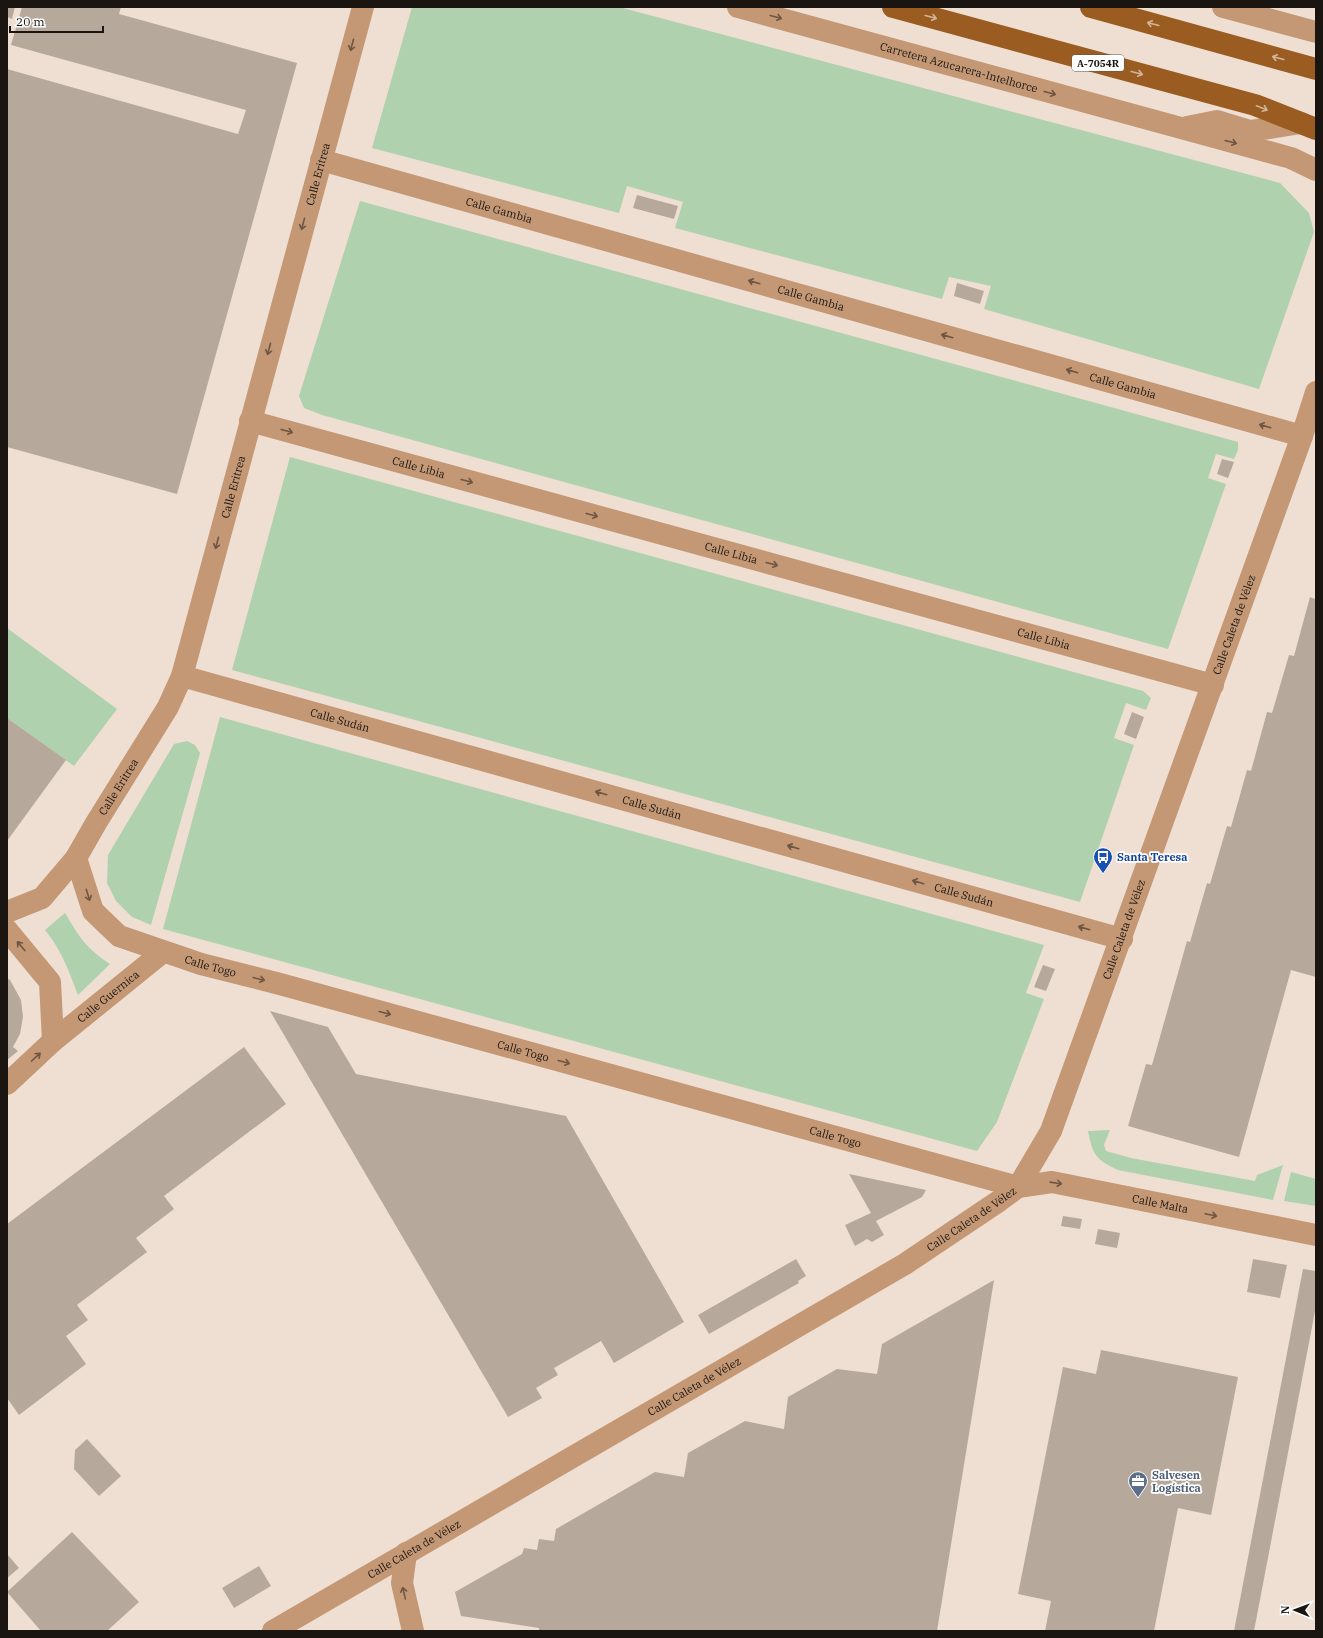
<svg xmlns="http://www.w3.org/2000/svg" width="1323" height="1638" font-family="'IBM Plex Serif',serif">
  <style>
    .green { fill: #afd1ae }
    .building { fill: #b6a99c }
    .lines { fill: none; stroke-linecap: round; stroke-linejoin: round }
    .minor { stroke: #c49875; stroke-width: 22 }
    .major { stroke: #9a5c21; stroke-width: 22 }
    .oneway { stroke: #6f5643 }
    .oneway2 { stroke: #d2b69b }
    .labels { text-anchor: middle; dominant-baseline: central; stroke-width: 3.5; stroke-linejoin: round; paint-order: stroke }
    .shield { fill: #fff; stroke: #5f5b58; stroke-width: 1 }
    .shield-label { font-size: 10px; font-weight: bold; fill: #1a1511 }
    .street-label { font-size: 11px; fill: #1a1511; stroke: #fff }
    .transit-label { font-size: 11px; font-weight: bold; fill: #164399; stroke: #fff; text-anchor: start }
    .service-label { font-size: 11px; font-weight: bold; fill: #4e5e75; stroke: #fff; text-anchor: start }
  </style>
  <rect width="100%" height="100%" fill="#efdfd3"/>
  <g class="green">
    <path d="M412,7H619L1280,183L1309,213L1314,232L1259,389L984,309L991,286L949,277L942,299L675,228L683,202L627,186L619,213L372,148Z"/>
    <path d="M360,201L1238,442V450L1234,459L1216,454L1208,478L1226,484L1168,649L322,415L304,408L299,396Z"/>
    <path d="M290,457L1143,691L1151,698L1146,710L1126,703L1114,738L1134,745L1080,902L232,670Z"/>
    <path d="M7,628L117,709L74,766L7,718Z"/>
    <path d="M220,717L1044,945L1026,993L1044,999L997,1122L977,1151L163,929Z"/>
    <path d="M187,741L195,745L200,753L151,925L132,917L116,901L107,883L108,855L174,744Z"/>
    <path d="M65,913C80,938 86,948 110,964L78,995C68,969 62,951 45,930Z"/>
    <path d="M1110,1130L1104,1145L1106,1151L1131,1158L1255,1181L1257,1175L1283,1165L1273,1200L1118,1170C1095,1159 1093,1155 1088,1131Z"/>
    <path d="M1291,1172L1316,1179V1206L1284,1201Z"/>
  </g>
  <g class="building">
    <path d="M7,7H15L12,19L7,17Z"/>
    <path d="M22,7H121L119,14L297,63L177,494L7,447V69L238,134L246,110L11,45Z"/>
    <path d="M637,195L678,206L674,219L633,208Z"/>
    <path d="M957,283L984,291L980,304L954,296Z"/>
    <path d="M1222,459L1234,462L1228,478L1217,474Z"/>
    <path d="M1316,596V977L1291,970L1239,1157L1128,1126L1146,1064L1152,1065L1187,941L1190,942L1207,883L1210,884L1227,826L1231,827L1247,770L1251,771L1267,712L1272,713L1289,655L1294,656L1310,597L1315,599Z"/>
    <path d="M1132,712L1144,717L1136,739L1124,734Z"/>
    <path d="M7,718L66,760L7,841Z"/>
    <path d="M1043,965L1055,969L1046,991L1034,987Z"/>
    <path d="M7,978L10,980L21,1000L23,1017L20,1034L13,1047L18,1051L7,1060Z"/>
    <path d="M270,1011L328,1027L356,1074L566,1116L684,1322L614,1363L601,1341L554,1368L558,1375L536,1388L542,1398L508,1417Z"/>
    <path d="M244,1047L286,1104L164,1196L174,1209L136,1238L147,1252L77,1305L88,1320L66,1336L86,1364L19,1415L7,1398V1224Z"/>
    <path d="M849,1174L897,1184L926,1190L922,1197L876,1221L884,1235L872,1242L867,1239L855,1246L845,1225L871,1213Z"/>
    <path d="M1063,1216L1082,1219L1080,1229L1061,1226Z"/>
    <path d="M1098,1229L1120,1233L1117,1248L1095,1244Z"/>
    <path d="M796,1259L806,1276L798,1281L799,1283L709,1334L698,1315Z"/>
    <path d="M1253,1259L1287,1265L1280,1298L1247,1292Z"/>
    <path d="M1303,1269L1316,1271V1306L1254,1631H1234Z"/>
    <path d="M994,1280L937,1631H539V1628L461,1616L455,1592L522,1554L524,1548L537,1550L539,1539L554,1541L556,1529L655,1472L684,1477L688,1453L745,1421L784,1429L788,1397L837,1369L877,1374L882,1344Z"/>
    <path d="M1101,1350L1238,1377L1211,1515L1178,1508L1154,1631H1045L1051,1601L1018,1594L1063,1367L1096,1374Z"/>
    <path d="M87,1439L121,1476L99,1496L74,1469L75,1450Z"/>
    <path d="M72,1532L139,1602L107,1631H41L7,1592Z"/>
    <path d="M7,1554L19,1568L7,1578Z"/>
    <path d="M259,1566L271,1586L234,1608L222,1588Z"/>
  </g>
  <g class="lines">
    <g class="minor">
      <path id="s1" d="M738,7L1291,158L1316,170"/>
      <path d="M1223,7L1316,32"/>
      <path d="M1187,127L1217,121L1250,131L1301,123"/>
      <path id="s2" d="M321,160L1302,436"/>
      <path id="s3" d="M250,421L1213,685"/>
      <path id="s4" d="M182,676L1122,939"/>
      <path id="s5" d="M76,858L93,911L119,936L201,964L280,984L1018,1187L1052,1182L1316,1235"/>
      <path id="s6" d="M7,912L42,898L76,858L96,823L168,707L182,676L363,7"/>
      <path d="M7,930L50,982L53,1041L7,1084"/>
      <path id="s7" d="M53,1041L163,952"/>
      <path d="M406,1553L402,1583L413,1631"/>
      <path id="s8" d="M273,1631L905,1264L999,1201L1018,1187L1051,1131L1302,436L1316,392"/>
    </g>
    <g class="major">
      <path d="M893,7L1255,105L1316,129"/>
      <path d="M1091,7L1316,69"/>
    </g>
  </g>
  <defs><path id="oneway-shaft" d="M-6 0H5M1.5-3L5.5 0L1.5 3" fill="none" stroke-width="1.6" stroke-linecap="round" stroke-linejoin="round"/></defs>
  <g class="oneway">
    <use href="#oneway-shaft" transform="translate(776 17) rotate(15)"/>
    <use href="#oneway-shaft" transform="translate(352 45) rotate(105)"/>
    <use href="#oneway-shaft" transform="translate(1050 93) rotate(15)"/>
    <use href="#oneway-shaft" transform="translate(1231 142) rotate(15)"/>
    <use href="#oneway-shaft" transform="translate(303 224) rotate(105)"/>
    <use href="#oneway-shaft" transform="translate(754 282) rotate(-164)"/>
    <use href="#oneway-shaft" transform="translate(947 336) rotate(-164)"/>
    <use href="#oneway-shaft" transform="translate(269 349) rotate(105)"/>
    <use href="#oneway-shaft" transform="translate(1072 371) rotate(-164)"/>
    <use href="#oneway-shaft" transform="translate(1265 426) rotate(-164)"/>
    <use href="#oneway-shaft" transform="translate(287 431) rotate(15)"/>
    <use href="#oneway-shaft" transform="translate(467 481) rotate(15)"/>
    <use href="#oneway-shaft" transform="translate(592 515) rotate(15)"/>
    <use href="#oneway-shaft" transform="translate(217 543) rotate(105)"/>
    <use href="#oneway-shaft" transform="translate(772 564) rotate(15)"/>
    <use href="#oneway-shaft" transform="translate(601 793) rotate(-164)"/>
    <use href="#oneway-shaft" transform="translate(793 847) rotate(-164)"/>
    <use href="#oneway-shaft" transform="translate(918 882) rotate(-164)"/>
    <use href="#oneway-shaft" transform="translate(88 895) rotate(73)"/>
    <use href="#oneway-shaft" transform="translate(1084 928) rotate(-164)"/>
    <use href="#oneway-shaft" transform="translate(21 946) rotate(-130)"/>
    <use href="#oneway-shaft" transform="translate(259 979) rotate(14)"/>
    <use href="#oneway-shaft" transform="translate(385 1013) rotate(15)"/>
    <use href="#oneway-shaft" transform="translate(36 1057) rotate(-42)"/>
    <use href="#oneway-shaft" transform="translate(564 1062) rotate(15)"/>
    <use href="#oneway-shaft" transform="translate(1056 1183) rotate(8)"/>
    <use href="#oneway-shaft" transform="translate(1211 1215) rotate(12)"/>
    <use href="#oneway-shaft" transform="translate(404 1593) rotate(-103)"/>
  </g>
  <g class="oneway2">
    <use href="#oneway-shaft" transform="translate(931 17) rotate(15)"/>
    <use href="#oneway-shaft" transform="translate(1153 24) rotate(-165)"/>
    <use href="#oneway-shaft" transform="translate(1278 58) rotate(-165)"/>
    <use href="#oneway-shaft" transform="translate(1137 73) rotate(15)"/>
    <use href="#oneway-shaft" transform="translate(1262 108) rotate(22)"/>
  </g>
  <defs>
    <symbol id="bus-pin" viewBox="-11 -11 22 30"><path d="M0 17L-7.5 6A9.5 9.5 0 1 1 7.5 6Z" fill="#1a4fb4" stroke="#fff"/><path d="M-5-6H5V4H4V6H2V4H-2V6H-4V4H-5ZM-3.5-4V0h7V-4ZM-3.5 1.2v1.5H-2V1.2ZM2 1.2v1.5H3.5V1.2Z" fill="#fff"/></symbol>
    <symbol id="office-pin" viewBox="-11 -11 22 30"><path d="M0 17L-7.5 6A9.5 9.5 0 1 1 7.5 6Z" fill="#5c6f8a" stroke="#fff"/><path d="M-6-3h4V-5.5h4V-3h4V5H-6ZM-1-4.5V-3h2v-1.5ZM-6 0V1H6V0Z" fill="#fff"/></symbol>
  </defs>
  <g fill-rule="evenodd">
    <use href="#bus-pin" x="1092" y="846" width="22" height="30"/>
    <use href="#office-pin" x="1127" y="1470" width="22" height="30"/>
  </g>
  <g class="labels">
    <rect class="shield" x="1072" y="55" width="52" height="16" rx="3"/>
    <g class="shield-label">
      <text x="1098" y="63">A-7054R</text>
    </g>
    <g class="street-label">
      <text stroke="none"><textPath href="#s1" startOffset="229">Carretera Azucarera-Intelhorce</textPath></text>
      <text stroke="none"><textPath href="#s6" startOffset="821">Calle Eritrea</textPath></text>
      <text stroke="none"><textPath href="#s2" startOffset="185">Calle Gambia</textPath></text>
      <text stroke="none"><textPath href="#s2" startOffset="509">Calle Gambia</textPath></text>
      <text stroke="none"><textPath href="#s2" startOffset="833">Calle Gambia</textPath></text>
      <text stroke="none"><textPath href="#s3" startOffset="175">Calle Libia</textPath></text>
      <text stroke="none"><textPath href="#s6" startOffset="497">Calle Eritrea</textPath></text>
      <text stroke="none"><textPath href="#s3" startOffset="499">Calle Libia</textPath></text>
      <text stroke="none"><textPath href="#s8" startOffset="1471">Calle Caleta de Vélez</textPath></text>
      <text stroke="none"><textPath href="#s3" startOffset="823">Calle Libia</textPath></text>
      <text stroke="none"><textPath href="#s4" startOffset="164">Calle Sudán</textPath></text>
      <text stroke="none"><textPath href="#s6" startOffset="173">Calle Eritrea</textPath></text>
      <text stroke="none"><textPath href="#s4" startOffset="488">Calle Sudán</textPath></text>
      <text stroke="none"><textPath href="#s4" startOffset="812">Calle Sudán</textPath></text>
      <text stroke="none"><textPath href="#s8" startOffset="1147">Calle Caleta de Vélez</textPath></text>
      <text stroke="none"><textPath href="#s5" startOffset="188">Calle Togo</textPath></text>
      <text stroke="none"><textPath href="#s7" startOffset="71">Calle Guernica</textPath></text>
      <text stroke="none"><textPath href="#s5" startOffset="512">Calle Togo</textPath></text>
      <text stroke="none"><textPath href="#s5" startOffset="836">Calle Togo</textPath></text>
      <text stroke="none"><textPath href="#s5" startOffset="1170">Calle Malta</textPath></text>
      <text stroke="none"><textPath href="#s8" startOffset="811">Calle Caleta de Vélez</textPath></text>
      <text stroke="none"><textPath href="#s8" startOffset="487">Calle Caleta de Vélez</textPath></text>
      <text stroke="none"><textPath href="#s8" startOffset="163">Calle Caleta de Vélez</textPath></text>
    </g>
    <g class="transit-label">
      <text x="1117" y="857">Santa Teresa</text>
    </g>
    <g class="service-label">
      <text x="1152" y="1475">Salvesen<tspan x="1152" dy="13">Logística</tspan></text>
    </g>
  </g>
  <rect width="1323" height="1638" fill="none" stroke="#1a1511" stroke-width="16"/>
  <g transform="translate(1295 1610) rotate(271)" stroke="#ffffff" stroke-width="3" paint-order="stroke">
  <path d="M0-3L7 15L0 10L-7 15Z" fill="#1a1511"/>
  <text y="-6" font-size="11" font-weight="bold" text-anchor="middle" fill="#1a1511">N</text>
  </g>
  <path d="M10 26v6h93v-6" fill="none" stroke="#1a1511" stroke-width="2"/>
  <text x="16" y="26" font-size="12" fill="#1a1511" stroke="#ffffff" stroke-width="3" paint-order="stroke">20 m</text>
</svg>
